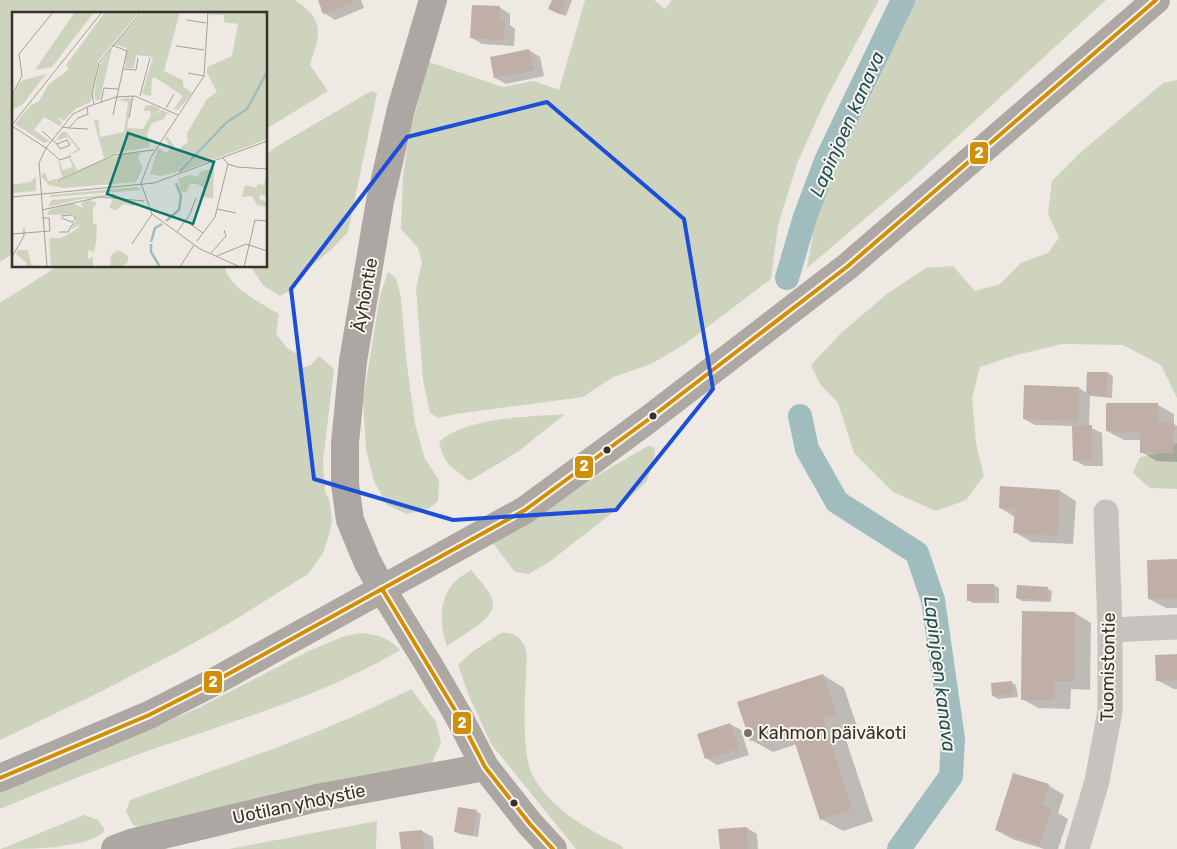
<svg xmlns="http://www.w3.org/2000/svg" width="1177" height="849" font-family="Rubik,sans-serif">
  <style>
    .green { fill: #ced3be }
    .shadow { fill: #0003 }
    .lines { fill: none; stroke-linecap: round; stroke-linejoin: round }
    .canal { stroke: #a0bcbe; stroke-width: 24 }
    .building { fill: #c0afa6 }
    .minor { stroke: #c7c2bd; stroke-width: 25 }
    .major { stroke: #aca7a2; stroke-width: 28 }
    .highway { stroke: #ada8a3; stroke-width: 28 }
    .bus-1-casing { stroke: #f9f4ec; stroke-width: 8 }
    .bus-1 { stroke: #d18e08; stroke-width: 4 }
    .marked { fill: none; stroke: #1d4ed8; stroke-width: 4; stroke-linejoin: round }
    .bus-dot { fill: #38302a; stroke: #f9f4ec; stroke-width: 2 }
    .poi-dot { fill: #78716b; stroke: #f9f4ec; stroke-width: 2 }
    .labels { text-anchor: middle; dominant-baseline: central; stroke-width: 4; stroke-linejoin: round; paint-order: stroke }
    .street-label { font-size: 18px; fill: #38302a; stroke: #f9f4ec }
    .poi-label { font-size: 18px; fill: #38302a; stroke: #f9f4ec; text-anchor: start }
    .water-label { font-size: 19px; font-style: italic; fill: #215158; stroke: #f9f4ec }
    .inset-river { fill: none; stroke: #a0bcbe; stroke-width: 2.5 }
    .inset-road { fill: none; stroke: #a59f99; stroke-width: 1 }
    .view { fill: #0f766e; fill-opacity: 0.15; stroke: #0f766e; stroke-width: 2.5 }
    .inset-edge { fill: none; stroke: #38302a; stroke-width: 2.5 }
    .line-badge { stroke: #f9f4ec; stroke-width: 2 }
    .badge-label { font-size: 14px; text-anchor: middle; font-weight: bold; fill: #fff }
  </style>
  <rect width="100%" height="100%" fill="#eee9e3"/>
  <g class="green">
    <path d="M0,0H295C326,21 320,34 310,65L328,91L266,129V14H14V253L0,262Z"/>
    <path d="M585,0H654L665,9L672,0H879L826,99L798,161L778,225L771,279L685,344L651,364L613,377L583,397L455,414L438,418L430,413L423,380L416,288L422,263L418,248L401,229L403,176L409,135L429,62L503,87L534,81L559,90Z"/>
    <path d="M912,0H1106L907,183L807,268L814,228L823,196L879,79Z"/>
    <path d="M1177,80V398L1161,365L1123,345L1062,344L1016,355L980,367L972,398L976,443L984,476L966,500L936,511L893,492L854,453L838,403L820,384L811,365L841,333L888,293L926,268L953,266L975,291L1000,284L1021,263L1048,253L1059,238L1048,214L1052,181L1080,153L1163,83Z"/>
    <path d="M371,91L377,93L348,232L333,248L309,268L293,289L280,296L264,286L250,266H266V156L274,148Z"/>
    <path d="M58,266H225C226,286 264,305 279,314L276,334L288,349L297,354L302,368L311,365L319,356L334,369L323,461L325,492L329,499L332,520L329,535L323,553L308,574L228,624L179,651L100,692L0,740V303Z"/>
    <path d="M388,272L396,278L401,297L406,357L415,424L425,459L439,480L438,501L430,508L407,514L387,505L374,481L366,450L363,400L380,296Z"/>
    <path d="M565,414L519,451L469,481C451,465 446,468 439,442C465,417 529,417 565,414Z"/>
    <path d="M1177,443V489L1150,488L1133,473L1140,457L1166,452Z"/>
    <path d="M648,446L654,447L655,455L647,481L621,506L548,563L528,574L515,572L489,538Z"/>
    <path d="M471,570C478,579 491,591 493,602C496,619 459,637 447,646C440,625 438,603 452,585C456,579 465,574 471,570Z"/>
    <path d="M360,633C379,635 387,637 400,650C326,694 243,718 162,746C107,765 53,787 0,809V789L144,732L200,707L311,650L342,637Z"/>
    <path d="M501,633C513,632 520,636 525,647C528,654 526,666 526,674C525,699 521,754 533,776C551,809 588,830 622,846L623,849H576L491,744L469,696L458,665L472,652Z"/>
    <path d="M411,689L436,722L441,742L432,763L144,829L133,825L126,811L130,800C225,766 321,735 411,689Z"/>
    <path d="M84,815L98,820L105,830C90,849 28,849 1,849Z"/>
    <path d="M377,821L376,849H229Z"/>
  </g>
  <g class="shadow">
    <path d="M319,0H361L364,8L335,20L324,13Z"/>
    <path d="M553,0H572L566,16L554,12Z"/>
    <path d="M499,7L510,14V25L515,29L514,46L482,44L472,38Z"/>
    <path d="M529,50L540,57L544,76L506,84L495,78Z"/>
    <path d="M1108,373L1113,376L1112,398L1090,396L1089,427L1102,433L1103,466H1085L1074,460L1073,426L1035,425L1024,419L1079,388L1087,393Z"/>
    <path d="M1158,405L1174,414V424L1177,426V462L1157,461L1141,452V440H1124L1107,431Z"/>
    <path d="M1060,491L1076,501L1073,544L1031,542L1015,532V517L1000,508Z"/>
    <path d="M1177,560V608H1166L1149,599Z"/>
    <path d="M994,585L999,588V603H973L968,600Z"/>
    <path d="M1047,588L1052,591L1051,602L1022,601L1017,598Z"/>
    <path d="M1075,613L1091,623L1090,690L1071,689L1070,709L1038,708L1022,699Z"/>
    <path d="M1177,655V689H1174L1157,680Z"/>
    <path d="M823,675L844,688L857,726L843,731L873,821L843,831L821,819L797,744L773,752L751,740Z"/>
    <path d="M1011,682L1016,685L1018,697L998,699L993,696Z"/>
    <path d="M730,724L741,730L749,755L717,765L706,758Z"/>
    <path d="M1048,785L1064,795L1058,813L1068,819L1058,849H1044L1012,839L996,830Z"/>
    <path d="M476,811L481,814L478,837L460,834L455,831Z"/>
    <path d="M747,828L757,834L758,849H721Z"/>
    <path d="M422,831L433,837L434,849H402Z"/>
  </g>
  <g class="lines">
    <g class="canal">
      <path d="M787,278L805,217L826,161L903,0"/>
      <path d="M800,416L807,449L837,502L917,553L933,600L953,739L951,776L899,849"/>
    </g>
  </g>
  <g class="building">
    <path d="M318,0H353L354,2L323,14Z"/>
    <path d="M552,0H566L560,14L548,9Z"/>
    <path d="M472,5L500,6L499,21H505L504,40L470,38Z"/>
    <path d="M529,49L534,70L494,78L490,57Z"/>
    <path d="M1087,372H1108L1107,396L1086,395Z"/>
    <path d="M1024,385L1079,387L1078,421L1023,419Z"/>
    <path d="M1106,403H1158V422L1174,423L1173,453H1140V432L1106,431Z"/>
    <path d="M1092,425V460L1073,461L1072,426Z"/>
    <path d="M1000,486L1060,490L1057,536L1013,533L1015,509L999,508Z"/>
    <path d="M1177,559V598L1148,599L1147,560Z"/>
    <rect x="967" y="584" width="27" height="17"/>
    <path d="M1017,585L1048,587L1047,600L1016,598Z"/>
    <path d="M1022,611L1075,612L1074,681H1055L1054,700H1021Z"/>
    <path d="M1177,654V680L1156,681L1155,655Z"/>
    <path d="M823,674L836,714L823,719L852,809L820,820L790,728L750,741L737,702Z"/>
    <path d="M1012,681L1013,694L992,696L991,683Z"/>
    <path d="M730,723L739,749L705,759L697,734Z"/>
    <path d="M1013,773L1049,784L1042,805L1052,808L1040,845L995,830Z"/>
    <path d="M458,807L477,810L473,835L454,832Z"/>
    <path d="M747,827L748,849H720L718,829Z"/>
    <path d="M422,830L424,849H401L399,832Z"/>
  </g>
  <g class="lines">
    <g class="minor">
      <path d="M1110,630L1177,627"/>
      <path d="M1077,849L1097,781L1110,711V630L1106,512"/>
    </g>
    <g class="major">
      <path d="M433,0L401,109L380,201L353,361L345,443V484L350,520L367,561L382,589L429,665L458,715L485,767L530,824L553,849"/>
      <path d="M115,849L134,842L317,798L485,767"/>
    </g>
    <path class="highway" d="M0,778L149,715L210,684L525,510L649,419L848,266L1156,0"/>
    <defs>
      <g id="bus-1">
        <path d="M382,589L458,715L485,767L530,824L553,849"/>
        <path d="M0,778L149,715L210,684L525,510L649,419L848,266L1156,0"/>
      </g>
    </defs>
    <use href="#bus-1" class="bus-1-casing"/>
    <use href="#bus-1" class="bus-1"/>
  </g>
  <path class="marked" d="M547,102L684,219L713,389L616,510L453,520L314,479L291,289L407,137Z"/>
  <g class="bus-dot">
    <circle cx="653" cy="416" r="4.5"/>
    <circle cx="607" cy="450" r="4.5"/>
    <circle cx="514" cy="803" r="4.5"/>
  </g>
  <circle class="poi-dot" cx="748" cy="733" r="5"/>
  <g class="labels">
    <g class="street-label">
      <text transform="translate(365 295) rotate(-80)">Äyhöntie</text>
      <text transform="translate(1108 667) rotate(-89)">Tuomistontie</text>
      <text transform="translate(299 804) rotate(-12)">Uotilan yhdystie</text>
    </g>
    <g class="poi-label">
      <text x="758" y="733">Kahmon päiväkoti</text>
    </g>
    <g class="water-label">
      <text transform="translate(847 124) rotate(-66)">Lapinjoen kanava</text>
      <text transform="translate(940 674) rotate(83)">Lapinjoen kanava</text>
    </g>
  </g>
  <g transform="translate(12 12)">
    <rect width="255" height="255" fill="#eee9e3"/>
    <path d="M63,0H82L40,55L23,58ZM93,0H127L86,49L79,90L63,97L52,109L45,104L50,111L48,114L32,105L22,118L38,129L32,131L3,112L19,93L27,89L37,72L57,57L54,53ZM131,0H168L152,59L171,68V74L180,81L166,98L162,97L171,84L144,66H140L139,84L130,82L141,45L124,43L122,56H113L114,36L102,32ZM198,0H255V127L168,160L182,141L165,160L149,164L138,162L146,136L155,141L159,135L153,127L155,124L165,138L176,130L175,121L195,87L205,80L195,61V55L220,44L226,12L212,10V3H198ZM100,36L88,87L84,89L82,82L87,54ZM34,62L11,92L0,98V85L9,69ZM115,86L120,87L115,116L131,117L139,103L138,99H132L133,94L140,93L149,97L140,103L150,98L160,103L154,102L152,107L140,111L135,122L138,135L109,140L92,146L82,109L86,107L88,125L112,120L116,90L106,88ZM50,120H54L69,138L54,144L66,137L56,125L43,129ZM116,141H128L126,146L131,156L124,170L52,176L37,173L29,164L33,160L36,169L50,165L45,145L51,158L61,155L57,146L54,147L58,145L66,159L75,154L54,164L44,168V170L96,146ZM202,156L201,186L188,185L192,176L185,172H178L174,181L169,179L166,167L177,163L186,165L188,160ZM255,159V184L248,183L247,187L255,190V195L245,193L240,184L230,185L233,173L244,176L246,172L252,173ZM24,164V179L0,181V173L19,170ZM125,175L129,178L38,185V183ZM102,182L103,184L69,187L36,195L40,188ZM101,187L123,190L122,194L112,192L104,198L97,196ZM77,188L85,191L81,196V212L85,211L84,231L82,240L76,238V247L81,245V255H39L37,226H49L65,217L68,212L59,218L64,208L62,202L35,203L37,198L60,191L71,196L69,191ZM6,238H16L19,252L25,255H13L15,252L4,242ZM106,238L116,244V250L110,255H98L99,243Z" fill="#ced3be"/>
    <path class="inset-river" d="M167,160L214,111L235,97L255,60M154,209L167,198L169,184L164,171M139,230L143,216L150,212M139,232V240L148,255"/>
    <path class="inset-road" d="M196,0L192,64L139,145L129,171L140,202L188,237L228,255M175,8L194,11M100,33L115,39L111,57M164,34L192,38M176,61L192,64M0,83L10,64L7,42L41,0M128,84L138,46M89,90L92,76L106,77M82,92L80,82L87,51L129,0M154,96L162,82M101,103L111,57L124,58L126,46M117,106L121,84M0,113L90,0M0,114L34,136L27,151L35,255M50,115L57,116L66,106L76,102L75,95M57,116L76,117M30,119L45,132L55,128L58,133L48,137L45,132M59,144L48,148L34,136L61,102L75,95L104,85L123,84L166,103M211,146L216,152L225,155L255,157M45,169L102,143L142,138M0,185L142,171L255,129M205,197L224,201M30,198L88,185L132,189M49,204L60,203L64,206L60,210L49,206M174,209L191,221M47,220H56L62,210M165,220L177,204L184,186M0,222L38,219L37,206H30M185,229L203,205L216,152M120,232L140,202M199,241L214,224L212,218M205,244L234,232L255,239M0,245L12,224V217M168,255L182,233M232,255L243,208L255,209"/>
    <path class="view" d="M116,121L202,150L181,212L95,182Z"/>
    <rect width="255" height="255" class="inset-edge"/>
  </g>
  <g class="line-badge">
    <rect x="969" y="141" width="20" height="24" rx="5" fill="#d18e08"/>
    <rect x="574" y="455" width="20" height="24" rx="5" fill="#d18e08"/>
    <rect x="203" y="670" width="20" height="24" rx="5" fill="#d18e08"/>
    <rect x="452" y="711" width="20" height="24" rx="5" fill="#d18e08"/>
  </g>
  <g class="badge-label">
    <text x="979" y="158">2</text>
    <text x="584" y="471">2</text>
    <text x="213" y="687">2</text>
    <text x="462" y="728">2</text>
  </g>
</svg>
